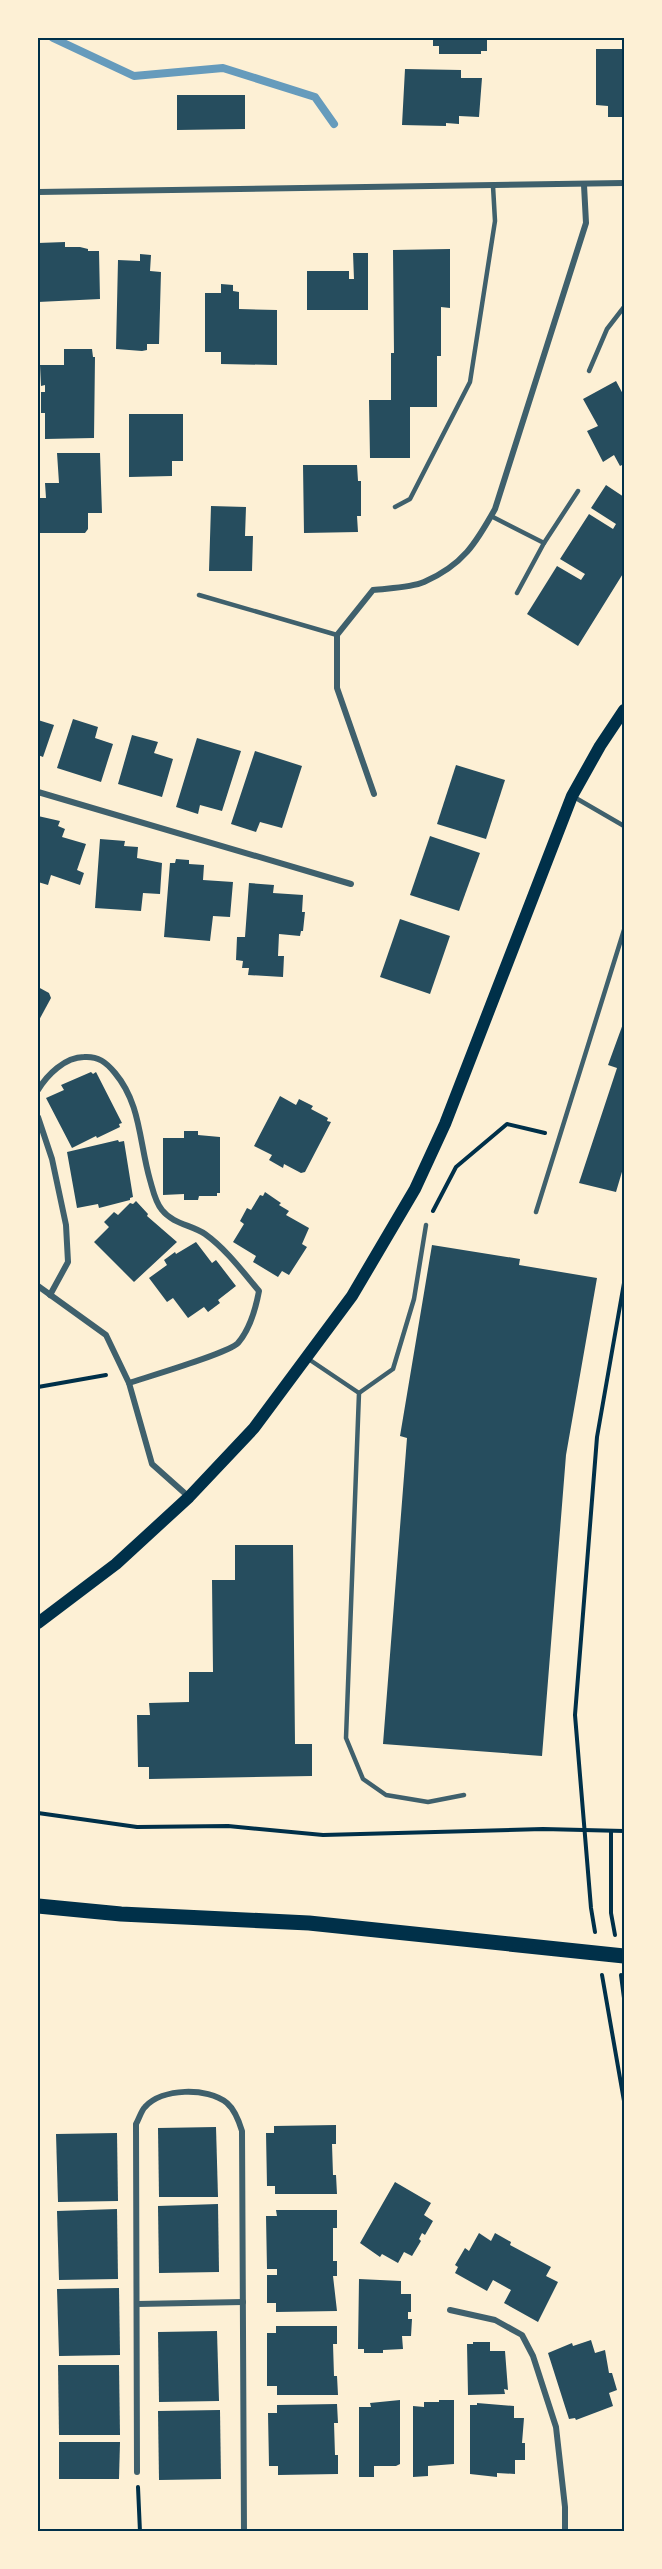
<svg xmlns="http://www.w3.org/2000/svg" width="662" height="2569" font-family="'Playfair Display',serif">
  <style>
    .lines { fill: none; stroke-linecap: round; stroke-linejoin: round }
    .stream { stroke: #669bbc; stroke-width: 8 }
    .building { fill: #264d5e }
    .path { stroke: #003049; stroke-width: 4 }
    .service { stroke: #3f606c; stroke-width: 4.5 }
    .minor { stroke: #3f606c; stroke-width: 6 }
    .secondary { stroke: #003049; stroke-width: 12 }
    .primary { stroke: #003049; stroke-width: 15 }
    .neatline { fill: none; stroke: #003049; stroke-width: 2 }
  </style>
  <rect width="100%" height="100%" fill="#fdf0d5"/>
  <g class="lines">
    <path class="stream" d="M53,38L134,76L223,68L315,97L334,124"/>
  </g>
  <g class="building">
    <path d="M433,38H487V51H481V54H439V46H433Z"/>
    <path d="M596,49H624V117H608V106L596,105Z"/>
    <path d="M405,69L461,70V78H482L479,117L459,116V124L446,123V126L402,125Z"/>
    <path d="M177,95H245V129L177,130Z"/>
    <path d="M65,242V247H80L88,249V251H99L100,299L38,302V243Z"/>
    <path d="M450,249V308L441,307V356H437V407H410V458H370L369,400H391V353H394L393,250Z"/>
    <path d="M353,253H368V310H307V271H349V279H354Z"/>
    <path d="M140,254L151,255L150,271L161,272L159,344H147V350L142,351L116,349L118,260L140,261Z"/>
    <path d="M221,284L233,285V291L239,292V309L277,310V365L221,364V352H205V293H221Z"/>
    <path d="M64,349H92L93,357H95L94,438L45,439V413H41V392H45V385L41,386L40,365H64Z"/>
    <path d="M616,381L624,396V464L620,466L614,455L603,462L587,431L598,426L583,399Z"/>
    <path d="M129,414H183V461H172V476L129,477Z"/>
    <path d="M57,453H100L102,513H88V529L85,533H38V498H46L45,483H59Z"/>
    <path d="M303,465H357L358,481H361V516H357L358,532L304,533Z"/>
    <path d="M606,485L624,497V572L578,646L527,614L557,566L581,580L585,574L560,559L589,514L613,529L616,524L591,508Z"/>
    <path d="M211,506L246,507L245,536H253L252,571H209Z"/>
    <path d="M73,719L98,727L95,738L113,744L101,782L57,768Z"/>
    <path d="M38,720L54,725L43,757L38,755Z"/>
    <path d="M132,735L158,742L154,753L173,759L162,797L118,784Z"/>
    <path d="M197,738L241,751L222,811L200,805L198,814L176,807Z"/>
    <path d="M255,751L302,766L282,828L260,822L256,832L231,824Z"/>
    <path d="M456,765L505,780L486,839L437,824Z"/>
    <path d="M38,816L60,821L58,826L65,829L62,837L86,844L77,870L84,873L80,885L51,875L48,885L38,882Z"/>
    <path d="M430,836L480,853L459,911L410,895Z"/>
    <path d="M100,839L125,841L124,846L138,847L137,858L162,863L160,894L143,893L141,911L95,908Z"/>
    <path d="M176,859L189,860V864L204,865L203,880L233,882L230,917L213,916L210,941L164,937L170,863H175Z"/>
    <path d="M249,883L274,885L273,893L303,895L302,912H305L303,931H301L300,936L279,934L278,956H284L283,977L248,975L249,968H242L243,961L236,960L237,937H245Z"/>
    <path d="M400,919L450,936L430,994L380,977Z"/>
    <path d="M38,987L49,993L51,998L38,1022Z"/>
    <path d="M624,1021V1165L616,1192L579,1183L617,1068L608,1065Z"/>
    <path d="M91,1072L93,1074L96,1072L122,1123L119,1124L120,1127L97,1138L96,1136L72,1148L46,1098L64,1090L61,1085Z"/>
    <path d="M280,1096L296,1105L299,1099L313,1106L311,1109L328,1118L327,1121L331,1122L305,1172L301,1173L284,1164L283,1168L269,1160L272,1155L254,1146Z"/>
    <path d="M184,1131H198V1135L220,1137V1193H217V1196H199L198,1200H184V1194L163,1195V1138H184Z"/>
    <path d="M118,1140L119,1142L124,1141L133,1197L130,1198V1200L99,1208L98,1204L77,1208L67,1152Z"/>
    <path d="M265,1192L281,1203L279,1205L289,1211L286,1215L309,1228L302,1244L307,1247L289,1275L282,1271L278,1277L253,1262L256,1256L233,1242L244,1224L240,1221L247,1208L251,1210L260,1195L263,1196Z"/>
    <path d="M136,1201L148,1214L147,1216L177,1242L134,1282L94,1242L109,1227L104,1222L114,1212L118,1215L130,1203L133,1204Z"/>
    <path d="M196,1242L212,1263L216,1260L236,1286L218,1300L220,1303L208,1312L204,1307L188,1318L173,1298L167,1302L149,1278L167,1265L164,1260L175,1252L176,1254Z"/>
    <path d="M432,1245L520,1259L519,1265L597,1278L566,1455L542,1756L383,1744L407,1438L400,1436Z"/>
    <path d="M235,1545H293L295,1744H312V1776L149,1779V1767H138L137,1715H150L149,1703L189,1702V1672H213L212,1580H235Z"/>
    <path d="M336,2125V2144H332L333,2175H336L337,2194H275V2186H267L266,2133H274V2126Z"/>
    <path d="M216,2127L218,2197H159L158,2128Z"/>
    <path d="M117,2133L118,2201L58,2202L56,2134Z"/>
    <path d="M395,2182L431,2203L424,2215L433,2221L425,2235L422,2233L419,2239L421,2241L412,2256L404,2252L398,2263L382,2254L380,2257L360,2243Z"/>
    <path d="M218,2204L219,2272L159,2273L158,2206Z"/>
    <path d="M117,2209L118,2279L59,2280L57,2211Z"/>
    <path d="M276,2210H337V2228H333V2261H337V2276H333L337,2311L276,2312V2303H267V2275H277V2269H267L266,2216H277Z"/>
    <path d="M479,2233L491,2241L495,2233L511,2242L510,2245L551,2267L546,2276L558,2282L538,2322L504,2303L511,2290L493,2280L487,2291L455,2273L458,2267L455,2265L465,2248L469,2251Z"/>
    <path d="M359,2279L401,2281V2294H411V2312H408V2319H412L411,2336H402L403,2349L383,2350V2353H364V2349H358Z"/>
    <path d="M119,2288L120,2355L59,2356L57,2289Z"/>
    <path d="M276,2326H337V2344H333L334,2376H337L338,2395H277V2386H267V2333H276Z"/>
    <path d="M217,2331L219,2401L159,2402L158,2332Z"/>
    <path d="M591,2340L595,2353L605,2350L609,2373H612L617,2390L609,2393L613,2406L576,2420L575,2418L569,2419L548,2353L572,2343L573,2346Z"/>
    <path d="M473,2342H490V2351H505L508,2390L504,2389L505,2394L468,2395L467,2344H473Z"/>
    <path d="M58,2365H119L120,2435H59Z"/>
    <path d="M400,2400V2464L396,2466H374V2477H359V2407H371L370,2403Z"/>
    <path d="M439,2400H454V2464L428,2466V2476L413,2477V2406L424,2407V2402H439Z"/>
    <path d="M477,2403L514,2406V2418H524L522,2443H525V2460H515V2474L497,2473V2477L470,2474V2405H477Z"/>
    <path d="M337,2404L338,2423H334L335,2455H338V2474L278,2475V2466H269L268,2413H277V2405Z"/>
    <path d="M220,2410L221,2479L159,2480L158,2411Z"/>
    <path d="M59,2442H120L119,2479H59Z"/>
  </g>
  <g class="lines">
    <g class="path">
      <path d="M433,1211L456,1167L507,1124L545,1133"/>
      <path d="M38,1387L106,1375"/>
      <path d="M38,1813L137,1827L228,1826L323,1835L543,1829L624,1831"/>
      <path d="M611,1831V1913L615,1935"/>
      <path d="M595,1932L591,1908L575,1715L597,1437L624,1283"/>
      <path d="M602,1975L624,2101"/>
      <path d="M621,1975L624,1998"/>
      <path d="M138,2487L140,2532"/>
    </g>
    <g class="service">
      <path d="M589,371L607,329L624,307"/>
      <path d="M395,507L410,499L470,382L495,221L493,186"/>
      <path d="M491,516L544,543L517,593"/>
      <path d="M544,543L578,491"/>
      <path d="M199,595L337,635"/>
      <path d="M574,797L624,826"/>
      <path d="M536,1212L624,930"/>
      <path d="M307,1358L359,1393L346,1738L363,1779L386,1795L428,1802L464,1795"/>
      <path d="M359,1393L393,1369L414,1299L426,1225"/>
    </g>
    <g class="minor">
      <path d="M38,192L624,183"/>
      <path d="M38,792L351,884"/>
      <path d="M374,794L337,688V635L373,590C389,588 410,588 424,582C463,565 476,543 495,509L586,223L584,185"/>
      <path d="M38,1090C47,1075 65,1057 84,1057C98,1056 106,1062 115,1073C141,1104 139,1142 150,1180C153,1190 155,1202 162,1210C173,1224 192,1225 205,1234C226,1249 243,1272 259,1291C256,1307 250,1329 238,1343C229,1353 147,1377 129,1383"/>
      <path d="M38,1117L52,1159L66,1225L68,1262L50,1295"/>
      <path d="M38,1286L106,1335L129,1383L152,1464L189,1497"/>
      <path d="M137,2304L243,2302"/>
      <path d="M450,2310L495,2320L522,2335L533,2356L556,2427L565,2507V2532"/>
      <path d="M137,2472L136,2124C139,2119 141,2111 145,2107C162,2088 207,2087 227,2103C235,2110 239,2121 242,2131L244,2532"/>
    </g>
    <path class="secondary" d="M38,1623L116,1564L189,1497L254,1428L352,1296L415,1189L445,1124L572,796L600,746L624,710"/>
    <path class="primary" d="M38,1906L121,1914L309,1923L624,1956"/>
  </g>
  <rect width="662" height="2569" fill="none" stroke="#fdf0d5" stroke-width="78"/>
  <rect x="39" y="39" width="584" height="2491" class="neatline"/>
</svg>
